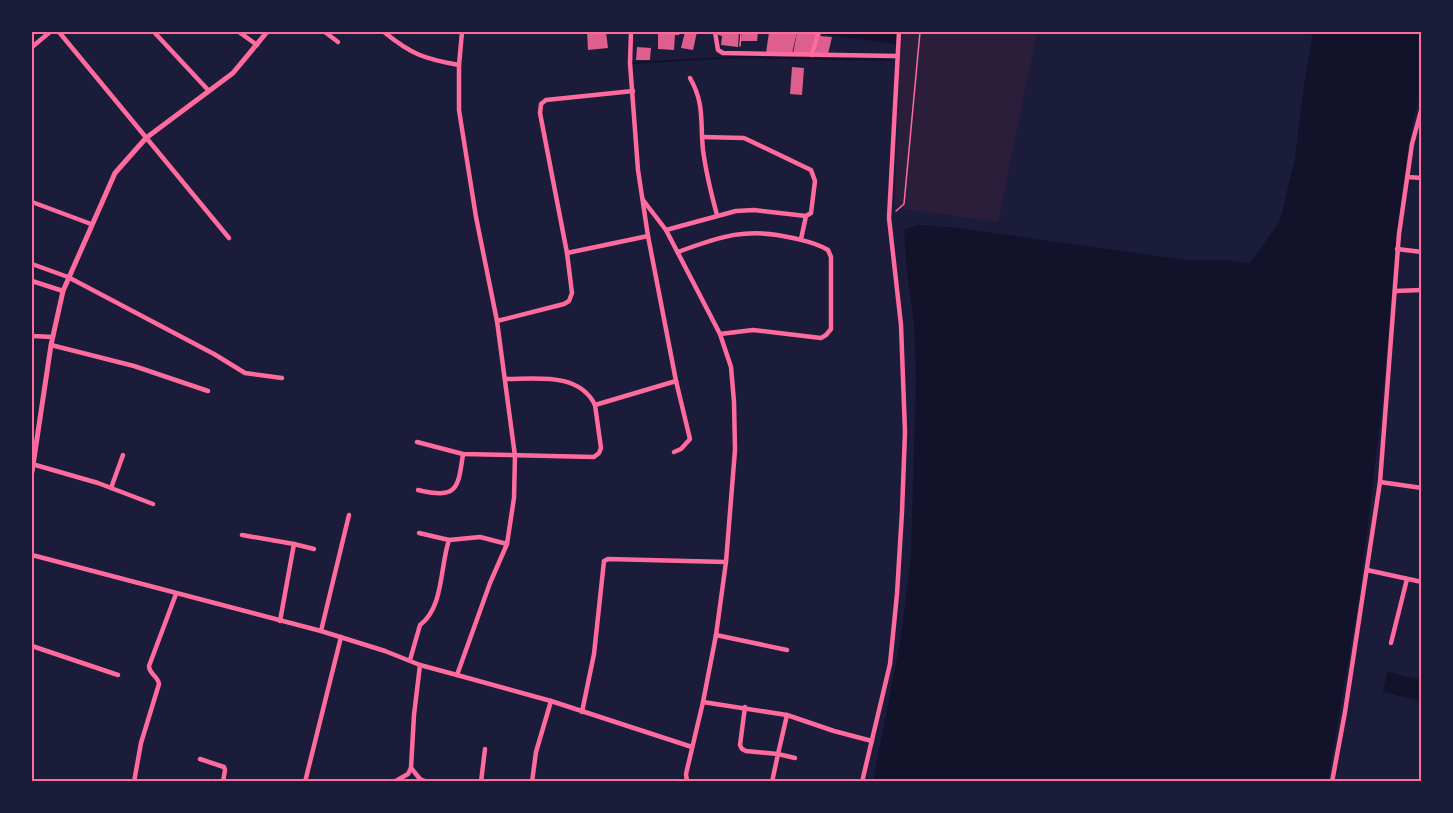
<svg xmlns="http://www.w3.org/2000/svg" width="1453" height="813" font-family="'Asap Condensed',sans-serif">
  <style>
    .green { fill: #2a1e3b }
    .water { fill: #12122b }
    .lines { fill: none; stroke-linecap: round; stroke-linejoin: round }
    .stream { stroke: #12122b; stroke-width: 2 }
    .building { fill: #dd5f8e }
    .path { stroke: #ff6b9d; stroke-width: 1.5 }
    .minor { stroke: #ff6b9d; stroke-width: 4.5 }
    .tertiary { stroke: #ff6b9d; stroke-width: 5 }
    .neatline { fill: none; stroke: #ff6b9d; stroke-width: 2 }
  </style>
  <rect width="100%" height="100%" fill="#1b1b3a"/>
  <path class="green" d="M903,32H1037L998,222L897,208L895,203L899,65Z"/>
  <g class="water">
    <path d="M821,32H898L896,44L821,34Z"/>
    <path d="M1313,32H1421V85L1409,142L1397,233L1382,406L1359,598L1328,781L873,782L901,637L911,558L916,378L914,324L907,271L904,229L920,225L958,228L1186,260H1224L1250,263L1280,221L1295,158L1304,85Z"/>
    <path d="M1387,672L1421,680V701L1383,692Z"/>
  </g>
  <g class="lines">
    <path class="stream" d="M631,63L743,57L891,60"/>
  </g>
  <g class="building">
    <path d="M587,32H606L608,48L588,50Z"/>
    <path d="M658,32H680L679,35H675L674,50L658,49Z"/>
    <path d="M685,32H697L693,50L681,48Z"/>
    <path d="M718,32H739L738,47L721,45L722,36L718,35Z"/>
    <path d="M742,32H758L757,41H741Z"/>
    <path d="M769,32H797L792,54L766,53Z"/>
    <path d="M797,32H809L817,34L812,55L793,54Z"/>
    <path d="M820,36L832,37L828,54L815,53Z"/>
    <path d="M637,47L651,48L650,60H636Z"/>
    <path d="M792,67L804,68L802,95L790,94Z"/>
  </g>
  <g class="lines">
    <g class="path">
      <path d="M740,46L741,32"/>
      <path d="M896,211L904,204L920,32"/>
    </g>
    <g class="minor">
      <path d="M59,32L229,238"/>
      <path d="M154,32L209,91"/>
      <path d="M239,32L257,45"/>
      <path d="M325,32L338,42"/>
      <path d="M384,32C411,54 424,59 459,65"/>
      <path d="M715,32L718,50L723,53L896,56"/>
      <path d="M32,47L50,32"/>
      <path d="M812,55L819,32"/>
      <path d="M690,78C705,104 700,122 703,150C706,173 711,193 717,215"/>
      <path d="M1407,177L1422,178"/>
      <path d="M643,200L666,230L720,334L731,367L734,402L735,450L726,562L716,635L703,702L686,774L687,782"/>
      <path d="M32,202L91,224"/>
      <path d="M666,230L736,211L754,210L806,216L811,213L815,181L811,170L744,138L702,137"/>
      <path d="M801,239L806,216"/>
      <path d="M1397,249L1422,252"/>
      <path d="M678,252C721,236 747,227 793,238C805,241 817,243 828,250L831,257V329L826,335L821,338L753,330L720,334"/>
      <path d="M567,253L648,236"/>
      <path d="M32,264L68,277L214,354L245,373L282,378"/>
      <path d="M32,281L63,291"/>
      <path d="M1395,291L1422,290"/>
      <path d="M497,321L564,304L569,301L572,293L567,253L540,113L541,104L546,100L633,91"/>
      <path d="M32,336L53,337"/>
      <path d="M51,345L134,366L208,391"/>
      <path d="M506,379C536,379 579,372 595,405"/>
      <path d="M417,442L463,454L594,457L599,453L601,448L595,405L676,381L648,236L638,170L630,63L631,32"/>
      <path d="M674,452L681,449L690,439L676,381"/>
      <path d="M32,464L98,483L153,504"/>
      <path d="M1380,482L1422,488"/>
      <path d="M111,488L123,455"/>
      <path d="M418,490C457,499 458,490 463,454"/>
      <path d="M419,533L449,540"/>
      <path d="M242,535L294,544L280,621"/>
      <path d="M294,544L314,549"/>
      <path d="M32,555L321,631L385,651L420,665L457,675L490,583L507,544L514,498L515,456L497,321L476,217L459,110V65L462,32"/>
      <path d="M1367,570L1422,582"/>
      <path d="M321,631L349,515"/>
      <path d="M716,635L787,650"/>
      <path d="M1391,643L1407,579"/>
      <path d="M32,646L118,675"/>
      <path d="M410,660L420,625C444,607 440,566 449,540L480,537L507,544"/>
      <path d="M457,675L551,701L692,747"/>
      <path d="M703,702L787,715L834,731L872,741"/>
      <path d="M745,707L740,745L742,749L746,751L778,754L772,782"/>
      <path d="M582,712L594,654L604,561L608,559L726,562"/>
      <path d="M787,715L778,754L795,758"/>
      <path d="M200,759L224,767L225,770L223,782"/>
      <path d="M411,768L420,779L427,782"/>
      <path d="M32,781L33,782"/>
      <path d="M134,782L141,743L159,684C158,676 149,674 149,666L176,594"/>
      <path d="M305,782L341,637"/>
      <path d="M394,782L408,774L411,768L414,715L420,665"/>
      <path d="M481,782L485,749"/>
      <path d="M532,782L536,752L551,701"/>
      <path d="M862,782L890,664L897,594L902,512L905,432L901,325L889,218L899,32"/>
      <path d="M1332,782L1345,712L1380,482L1399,234L1412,144L1422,107"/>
    </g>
    <path class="tertiary" d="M32,472L51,345L63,291L115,173L146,138L233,73L267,32"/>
  </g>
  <rect width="1453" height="813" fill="none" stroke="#1b1b3a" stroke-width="66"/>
  <rect x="33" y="33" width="1387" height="747" class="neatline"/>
</svg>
